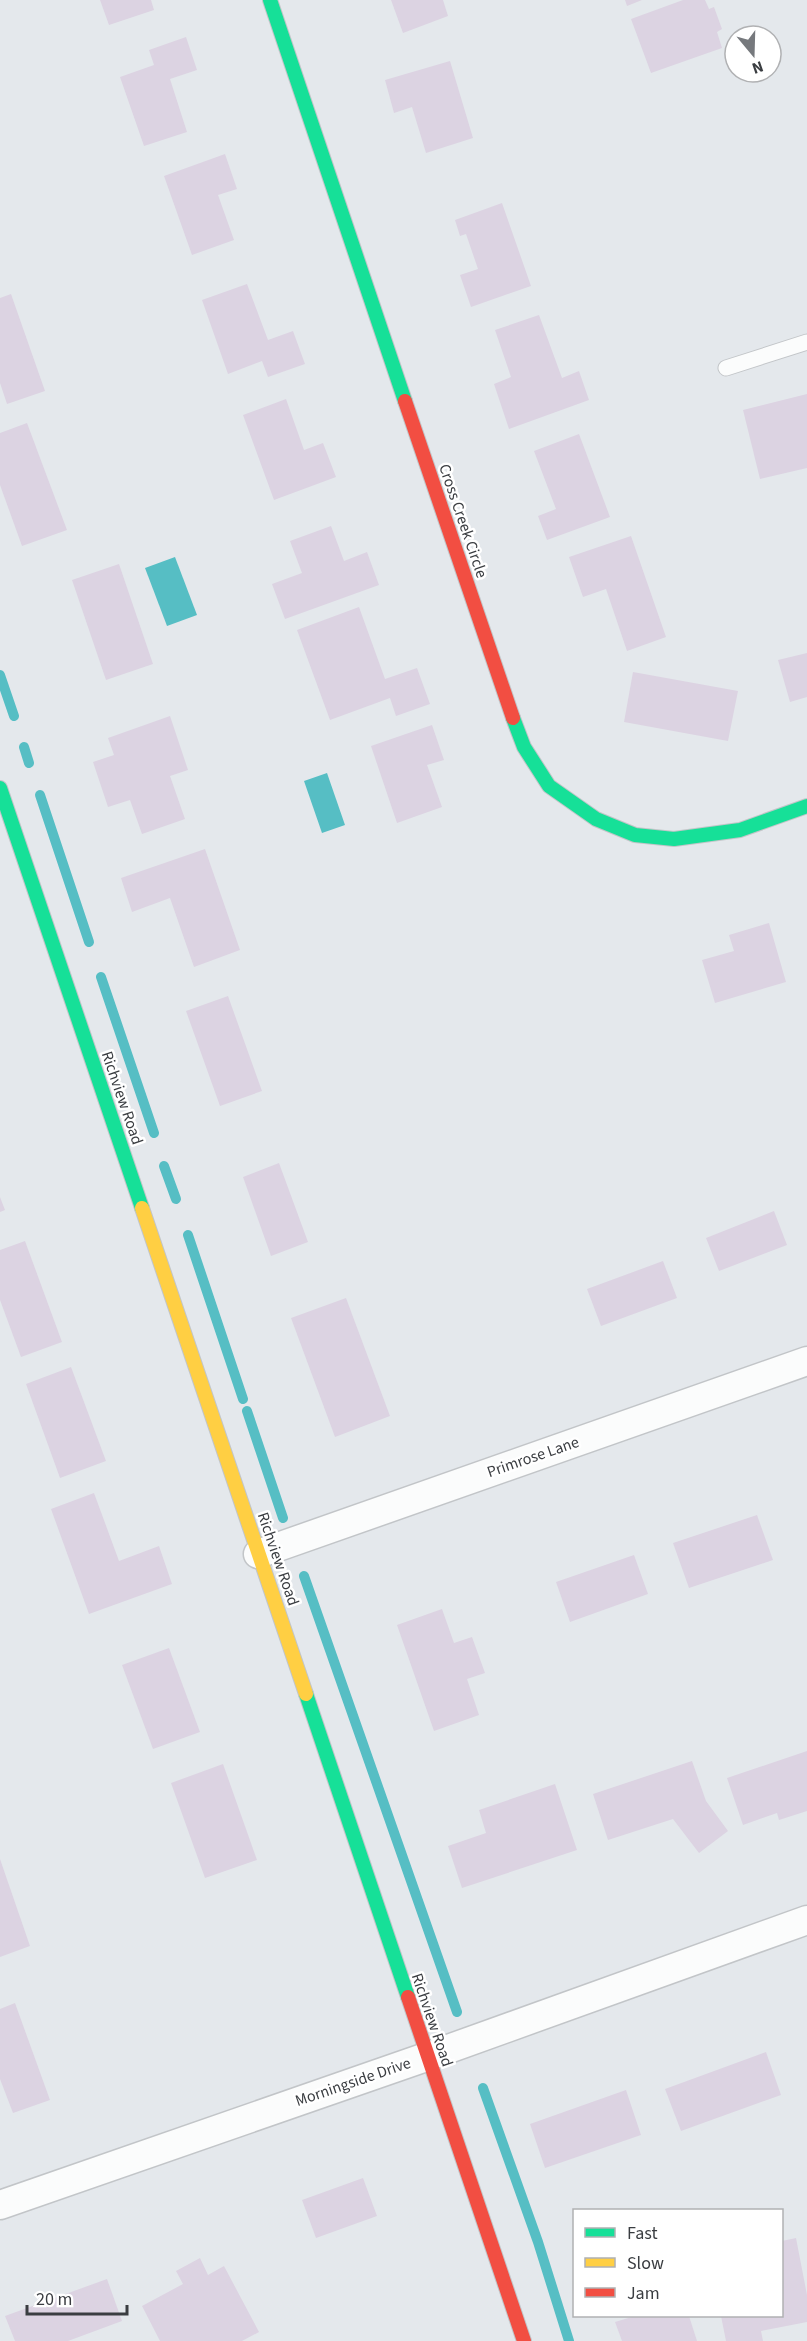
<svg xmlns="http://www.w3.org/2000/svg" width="807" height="2341" font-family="'Source Sans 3',sans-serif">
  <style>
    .water { fill: #56bec4 }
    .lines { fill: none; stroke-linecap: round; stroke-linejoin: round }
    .stream { stroke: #56bec4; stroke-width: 10 }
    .building { fill: #dcd3e2 }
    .lane-casing { stroke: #c2c5c8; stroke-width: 17 }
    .street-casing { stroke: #c2c5c8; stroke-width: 31 }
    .fast-casing { stroke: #c2c5c8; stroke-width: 16 }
    .slow-casing { stroke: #c2c5c8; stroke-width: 16 }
    .jam-casing { stroke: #c2c5c8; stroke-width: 16 }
    .lane { stroke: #fbfcfc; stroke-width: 15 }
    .street { stroke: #fbfcfc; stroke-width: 28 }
    .fast { stroke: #16e098; stroke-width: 14 }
    .slow { stroke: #ffcf43; stroke-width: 14 }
    .jam { stroke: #f24e42; stroke-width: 14 }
    .labels { text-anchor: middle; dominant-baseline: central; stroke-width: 5; stroke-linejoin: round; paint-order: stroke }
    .street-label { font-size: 16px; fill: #3a3d41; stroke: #fff }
  </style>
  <rect width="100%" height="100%" fill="#e4e8ec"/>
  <g class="water">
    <path d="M175,557L197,615L167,626L145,568Z"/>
    <path d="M327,773L345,825L322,833L304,781Z"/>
  </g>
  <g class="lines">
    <g class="stream">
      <path d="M0,675L14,716"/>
      <path d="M24,747L29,763"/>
      <path d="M40,795L89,942"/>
      <path d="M101,977L154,1133"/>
      <path d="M164,1166L176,1199"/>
      <path d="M188,1235L243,1399"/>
      <path d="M247,1411L283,1518"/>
      <path d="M304,1576L457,2012"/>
      <path d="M483,2088L538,2242L569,2341"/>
    </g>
  </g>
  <g class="building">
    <path d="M100,0H151L154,10L109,25Z"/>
    <path d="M391,0H443L448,16L403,33Z"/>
    <path d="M625,0H642L627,6Z"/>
    <path d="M683,0H705L709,9L714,7L722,29L717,32L722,48L651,73L631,19Z"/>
    <path d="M186,37L197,70L170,79L187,132L144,146L120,77L154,65L149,50Z"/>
    <path d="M450,61L473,138L426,153L412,107L394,113L385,80Z"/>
    <path d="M225,154L237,189L218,195L234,240L192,255L164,176Z"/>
    <path d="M502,203L531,286L471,307L460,275L478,269L466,234L460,236L455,220Z"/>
    <path d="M247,284L268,340L293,331L305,364L268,377L262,361L228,374L202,300Z"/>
    <path d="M11,294L45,391L7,404L0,383V298Z"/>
    <path d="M539,315L562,378L579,371L589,400L509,429L494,384L511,377L495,330Z"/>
    <path d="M807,394V468L760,479L743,410Z"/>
    <path d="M286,399L304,450L323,443L336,477L274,500L243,415Z"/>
    <path d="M27,423L67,530L22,546L0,485V433Z"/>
    <path d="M579,434L610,517L547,540L538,516L556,509L534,451Z"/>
    <path d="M331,526L344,561L367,552L379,585L285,619L272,584L302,573L290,541Z"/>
    <path d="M631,536L666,637L627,651L606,589L583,597L569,557Z"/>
    <path d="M119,564L153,664L106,680L72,580Z"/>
    <path d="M359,607L385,679L417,668L430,704L396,716L390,698L330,720L297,630Z"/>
    <path d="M807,653V697L790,702L778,660Z"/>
    <path d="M633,672L738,691L728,741L624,722Z"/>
    <path d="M170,716L188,770L170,776L185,819L142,834L130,800L108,807L93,762L114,755L108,738Z"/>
    <path d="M432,725L444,760L427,765L442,807L397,823L371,746Z"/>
    <path d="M205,849L240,950L194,967L170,898L132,912L121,878Z"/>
    <path d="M769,923L786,982L715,1003L702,960L734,951L729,935Z"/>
    <path d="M228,996L262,1091L220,1106L186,1011Z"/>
    <path d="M279,1163L308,1242L271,1256L243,1177Z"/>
    <path d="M0,1197L5,1210L0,1212Z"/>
    <path d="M774,1211L787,1245L719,1271L706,1238Z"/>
    <path d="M25,1241L62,1342L21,1357L0,1300V1250Z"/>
    <path d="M663,1261L677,1298L601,1326L587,1289Z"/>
    <path d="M346,1298L390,1416L335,1437L291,1318Z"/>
    <path d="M71,1367L106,1461L60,1478L26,1384Z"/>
    <path d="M94,1493L119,1561L159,1546L172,1584L89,1614L51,1509Z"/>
    <path d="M757,1515L773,1560L689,1588L673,1543Z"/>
    <path d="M634,1555L648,1594L570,1622L556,1582Z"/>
    <path d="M442,1609L454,1643L472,1637L485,1673L467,1679L479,1715L434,1731L397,1625Z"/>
    <path d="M169,1648L200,1732L153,1749L122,1665Z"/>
    <path d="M807,1751V1811L779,1820L777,1813L743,1825L727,1778Z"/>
    <path d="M692,1761L706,1801L728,1831L699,1853L673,1819L608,1840L593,1794Z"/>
    <path d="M223,1764L257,1860L205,1878L171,1783Z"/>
    <path d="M555,1784L577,1850L462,1888L448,1846L486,1833L479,1810Z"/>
    <path d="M0,1859L30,1946L0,1957Z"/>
    <path d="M15,2003L50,2100L13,2113L0,2079V2009Z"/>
    <path d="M766,2052L781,2095L681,2131L665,2089Z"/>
    <path d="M626,2090L641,2135L545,2168L530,2124Z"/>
    <path d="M363,2178L377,2216L316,2238L302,2200Z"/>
    <path d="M796,2238L807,2295V2322L761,2331L763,2341H726L721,2316H782V2241Z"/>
    <path d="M200,2258L208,2275L224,2266L259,2332L242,2341H160L142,2306L183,2284L176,2271Z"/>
    <path d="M107,2279L122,2321L68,2341H15L5,2316Z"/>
    <path d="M635,2316H689L697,2341H622L615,2322Z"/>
  </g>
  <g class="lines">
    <defs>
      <path id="lane" d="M726,368L807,342"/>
      <g id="street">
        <path d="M258,1554L807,1361"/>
        <path d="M0,2205L426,2057L807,1920"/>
      </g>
      <g id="fast">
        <path d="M270,0L405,401"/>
        <path d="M513,718L524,747L549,786L596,819L635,835L674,839L740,830L807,806"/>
        <path d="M0,788L142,1208"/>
        <path d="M306,1694L408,1997"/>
      </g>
      <path id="slow" d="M142,1208L306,1694"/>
      <g id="jam">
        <path d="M405,401L513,718"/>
        <path d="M408,1997L524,2341"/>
      </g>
    </defs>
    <use href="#lane" class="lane-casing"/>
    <use href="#street" class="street-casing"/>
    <use href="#fast" class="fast-casing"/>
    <use href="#slow" class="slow-casing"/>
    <use href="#jam" class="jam-casing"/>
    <use href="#lane" class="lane"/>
    <use href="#street" class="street"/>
    <use href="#fast" class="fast"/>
    <use href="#slow" class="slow"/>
    <use href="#jam" class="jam"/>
  </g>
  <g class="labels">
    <g class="street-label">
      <text transform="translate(463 521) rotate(71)">Cross Creek Circle</text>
      <text transform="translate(122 1098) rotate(71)">Richview Road</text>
      <text transform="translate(533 1457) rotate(-19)">Primrose Lane</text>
      <text transform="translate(278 1559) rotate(71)">Richview Road</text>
      <text transform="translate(432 2020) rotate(71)">Richview Road</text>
      <text transform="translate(353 2082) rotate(-19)">Morningside Drive</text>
    </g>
  </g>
  <rect x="573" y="2209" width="210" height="108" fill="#ffffff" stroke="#b0b1b3" stroke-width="1.5"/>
  <rect x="585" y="2228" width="30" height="9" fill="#16e098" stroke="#b0b1b3" stroke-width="1.5"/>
  <text x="627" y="2239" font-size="18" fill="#3a3d41">Fast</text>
  <rect x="585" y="2258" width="30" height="9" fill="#ffcf43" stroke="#b0b1b3" stroke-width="1.5"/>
  <text x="627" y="2269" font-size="18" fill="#3a3d41">Slow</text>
  <rect x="585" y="2288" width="30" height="9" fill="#f24e42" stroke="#b0b1b3" stroke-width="1.5"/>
  <text x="627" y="2299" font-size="18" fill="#3a3d41">Jam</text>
  <g transform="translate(753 54) rotate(161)"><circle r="28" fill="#ffffff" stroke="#b0b1b3" stroke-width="1.5"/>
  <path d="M0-4.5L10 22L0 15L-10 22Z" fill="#76797d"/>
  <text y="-9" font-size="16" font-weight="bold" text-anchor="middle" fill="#3a3d41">N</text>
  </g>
  <path d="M27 2305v9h100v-9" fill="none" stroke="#3a3d41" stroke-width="3"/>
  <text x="36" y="2305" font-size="18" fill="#3a3d41" stroke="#ffffff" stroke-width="4.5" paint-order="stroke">20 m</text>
</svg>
